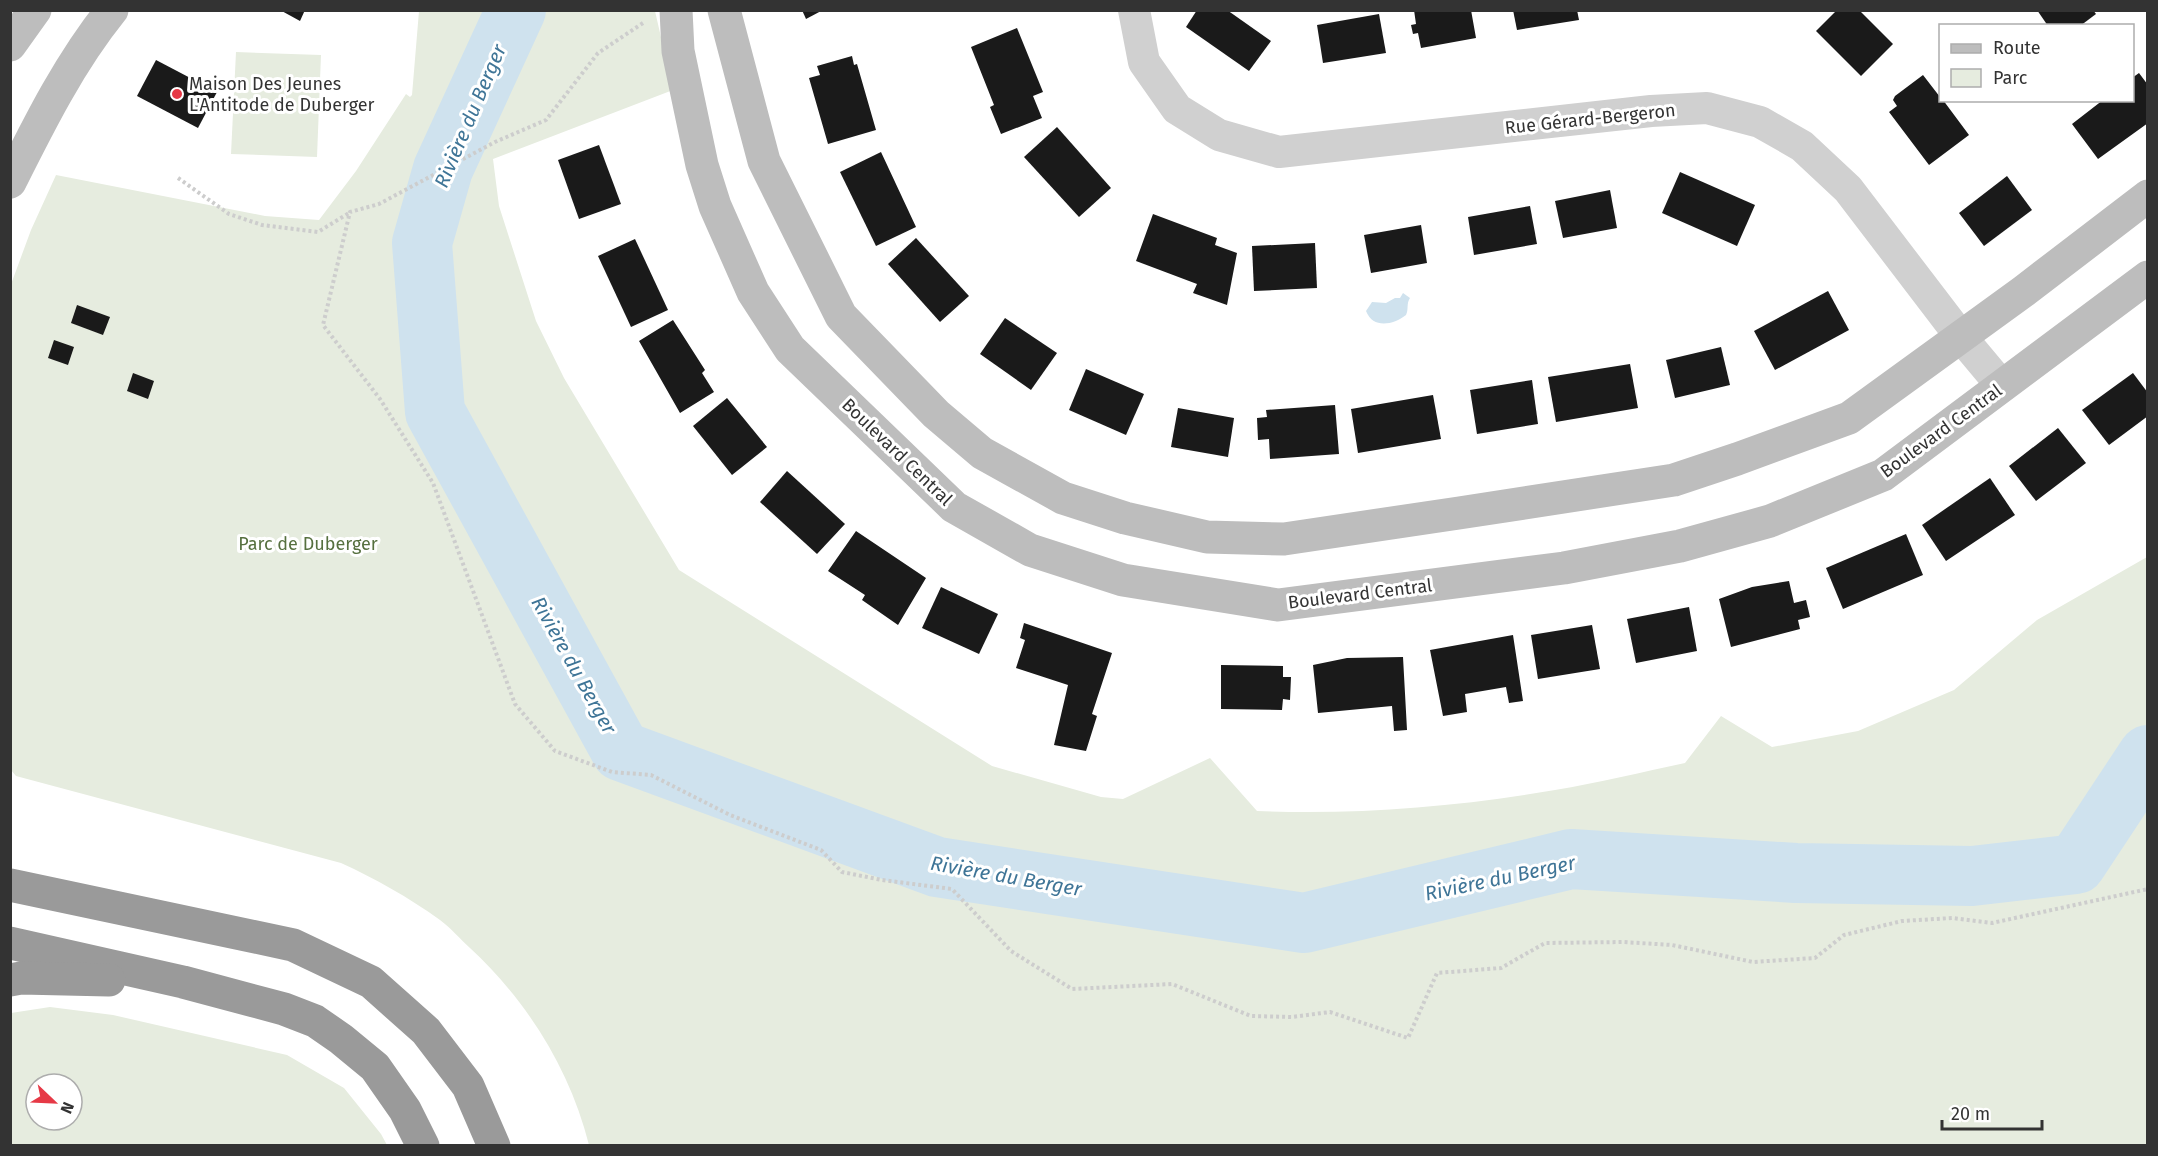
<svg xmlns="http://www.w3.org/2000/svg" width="2158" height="1156" font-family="'Fira Sans',sans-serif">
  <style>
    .green { fill: #e6ecdf; fill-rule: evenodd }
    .water { fill: #cfe2ee }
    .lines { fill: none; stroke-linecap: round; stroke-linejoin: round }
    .river { stroke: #cfe2ee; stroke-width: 60 }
    .building { fill: #1a1a1a }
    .path { stroke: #cdcdcd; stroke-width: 4; stroke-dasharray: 3 3; stroke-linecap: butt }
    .street { stroke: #d0d0d0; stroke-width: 32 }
    .secondary { stroke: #bdbdbd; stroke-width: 33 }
    .highway { stroke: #9a9a9a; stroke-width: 33 }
    .poi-dot { fill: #e63946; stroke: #fff; stroke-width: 2 }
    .labels { text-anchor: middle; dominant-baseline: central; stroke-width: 6; stroke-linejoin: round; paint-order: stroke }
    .poi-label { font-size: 18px; fill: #333; stroke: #fff; text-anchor: start }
    .street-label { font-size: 18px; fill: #333; stroke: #fff }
    .park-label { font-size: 18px; fill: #56703f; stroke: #fff }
    .water-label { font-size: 20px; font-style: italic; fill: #3f7597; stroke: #fff }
  </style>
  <rect width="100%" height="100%" fill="#fff"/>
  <g class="green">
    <path d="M419,11H655L673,90L493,159L499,206L536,321L564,378L679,570L992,766L1101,797L1123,799L1210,758L1257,811C1357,815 1456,807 1555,790C1598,783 1642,772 1685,763L1721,716L1772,747L1858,731L1954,690L2037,620L2147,557V1145H589C570,1069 527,1001 470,948C460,939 451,928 440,920C408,897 376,879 341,863L16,776L11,770L10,287L31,230L56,175L265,216L319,220L356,171L406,94L410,97L412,95Z"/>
    <path d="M236,52L321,55L317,157L231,154Z"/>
    <path d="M50,1007L113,1015L287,1055L344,1088L381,1134L387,1145H11V1013ZM36,1084H72V1120H36Z"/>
  </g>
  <path class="water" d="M1403,293L1410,298C1406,304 1409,309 1406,315C1393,325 1373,329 1366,311L1372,302L1386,303L1395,298H1400Z"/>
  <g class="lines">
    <path class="river" d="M516,10L443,169L422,243L435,412L621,751L937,867L1304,923L1571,859L1796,873L1972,876L2076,864L2148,755"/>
  </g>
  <g class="building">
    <path d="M280,10H305L300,21Z"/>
    <path d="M802,10H823L806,19Z"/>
    <path d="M1197,10H1227L1271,41L1249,71L1186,27Z"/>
    <path d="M1414,10H1471L1476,38L1421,48L1418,33L1413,34L1411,25L1416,24Z"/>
    <path d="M1513,10H1577L1579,20L1517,30Z"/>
    <path d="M1837,10H1859L1893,44L1861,76L1816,31Z"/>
    <path d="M2037,10H2093L2096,14L2080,26H2048Z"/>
    <path d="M1379,14L1386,53L1323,63L1317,25Z"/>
    <path d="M1017,28L1043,92L1033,96L1042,118L1001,134L990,107L994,105L971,47Z"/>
    <path d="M852,56L854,65L857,64L876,130L828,144L809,78L820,75L817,66Z"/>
    <path d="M156,60L217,92L198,128L137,96Z"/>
    <path d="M2139,73L2148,85V123L2098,159L2072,124L2103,100H2132V78Z"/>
    <path d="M1923,75L1940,97V100H1943L1969,135L1929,165L1889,112L1897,106L1893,100L1895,96Z"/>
    <path d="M1057,127L1111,188L1079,217L1024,157Z"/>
    <path d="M599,145L621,204L579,219L558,160Z"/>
    <path d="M881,152L916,227L876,246L840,172Z"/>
    <path d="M1680,172L1755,205L1737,246L1662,213Z"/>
    <path d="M2007,176L2032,210L1984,246L1959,213Z"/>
    <path d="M1610,190L1617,228L1563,238L1555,201Z"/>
    <path d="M1530,206L1537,244L1474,255L1468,217Z"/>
    <path d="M1153,214L1217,238L1215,245L1237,253L1227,305L1193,293L1197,284L1136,261Z"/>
    <path d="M1421,225L1427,263L1371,273L1364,235Z"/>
    <path d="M916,238L969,296L940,322L888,264Z"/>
    <path d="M635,239L668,310L631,327L598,256Z"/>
    <path d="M1315,243L1317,288L1254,291L1252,246Z"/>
    <path d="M1828,291L1849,330L1775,370L1754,331Z"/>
    <path d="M77,305L110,317L103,335L71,323Z"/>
    <path d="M1005,318L1057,353L1031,390L980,354Z"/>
    <path d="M673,320L705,370L702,373L714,392L680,413L639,341Z"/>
    <path d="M54,340L74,347L68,365L48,358Z"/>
    <path d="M1721,347L1730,385L1675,398L1666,360Z"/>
    <path d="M1630,364L1638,408L1556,422L1548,377Z"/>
    <path d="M1086,369L1144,394L1126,435L1069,410Z"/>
    <path d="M133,373L154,381L148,399L127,391Z"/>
    <path d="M2133,373L2148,393V416L2109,445L2082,410Z"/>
    <path d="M1532,380L1538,424L1477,434L1470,390Z"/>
    <path d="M1433,395L1441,439L1358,453L1351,409Z"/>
    <path d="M727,398L767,447L732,475L693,426Z"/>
    <path d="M1335,405L1339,454L1270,459L1269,439L1258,440L1257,418L1267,417L1266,410Z"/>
    <path d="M1178,408L1234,418L1228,457L1171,447Z"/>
    <path d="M2058,428L2086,463L2036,501L2009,466Z"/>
    <path d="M787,471L845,524L817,554L760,502Z"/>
    <path d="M1990,478L2015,515L1946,561L1922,525Z"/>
    <path d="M856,531L926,578L898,625L862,600L865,595L828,571Z"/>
    <path d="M1906,534L1923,575L1843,609L1826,568Z"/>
    <path d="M1789,581L1794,603L1806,600L1810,617L1798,620L1800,629L1731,647L1719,599L1752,587Z"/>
    <path d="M941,587L998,614L979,654L922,628Z"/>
    <path d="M1689,607L1697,651L1636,663L1627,619Z"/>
    <path d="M1024,623L1112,653L1092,714L1097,716L1086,751L1054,745L1068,685L1016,668L1025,640L1020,638Z"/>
    <path d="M1592,625L1600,669L1538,679L1531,635Z"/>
    <path d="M1513,635L1523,701L1509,703L1506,687L1465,694L1467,712L1443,716L1430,650Z"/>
    <path d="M1403,657L1407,730L1394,731L1392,706L1318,713L1313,665L1347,658Z"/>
    <path d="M1221,665L1283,666V677H1291L1290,700L1283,699L1282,710L1221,709Z"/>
  </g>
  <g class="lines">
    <g class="path">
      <path d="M643,23L598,53L546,120L495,142L379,204L350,212L323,325L380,399L433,483L515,704L555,751L612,772L651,775L730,815L821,850L842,872L882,880L952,889L1011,951L1072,989L1172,984L1251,1016L1292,1017L1330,1012L1408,1038L1437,973L1501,968L1545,943L1623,942L1672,945L1753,962L1815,958L1844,935L1902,921L1952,918L1992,923L2148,889"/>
      <path d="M178,178L229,214L262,225L318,232L349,213"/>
    </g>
    <path class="street" d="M1134,10L1144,62L1177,109L1219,135L1279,152L1651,111L1707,108L1760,122L1802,146L1848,189L1961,337L2002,386"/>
    <g class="secondary">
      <path d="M676,10L678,51L702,165L715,206L753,292L790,349L954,507L1030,550L1123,580L1278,605L1564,568L1680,546L1770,521L1883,475L2148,277"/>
      <path d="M724,10L764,161L841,316L936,414L982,453L1063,498L1125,518L1207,537L1284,539L1459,513L1674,480L1737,459L1849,418L2024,291L2148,196"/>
      <path d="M10,45L35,10"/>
      <path d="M10,182C40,122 70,62 112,10"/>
    </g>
    <g class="highway">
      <path d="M10,885L293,945L371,982L426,1031L468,1086L494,1146"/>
      <path d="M10,943L183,982L284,1009L315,1021L341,1039L375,1067L405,1110L423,1146"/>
      <path d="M10,980L21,978L109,980"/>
    </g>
  </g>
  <circle class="poi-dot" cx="177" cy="94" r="6"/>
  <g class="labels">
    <g class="poi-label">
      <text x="189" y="84">Maison Des Jeunes<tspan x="189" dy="21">L'Antitode de Duberger</tspan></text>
    </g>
    <g class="street-label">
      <text transform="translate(1590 119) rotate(-6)">Rue Gérard-Bergeron</text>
      <text transform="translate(1941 431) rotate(-36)">Boulevard Central</text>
      <text transform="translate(897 452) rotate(44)">Boulevard Central</text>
      <text transform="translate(1360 594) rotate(-7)">Boulevard Central</text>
    </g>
    <g class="park-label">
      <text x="308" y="544">Parc de Duberger</text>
    </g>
    <g class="water-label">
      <text transform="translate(470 116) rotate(-67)">Rivière du Berger</text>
      <text transform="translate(574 665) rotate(61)">Rivière du Berger</text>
      <text transform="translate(1006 876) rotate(10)">Rivière du Berger</text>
      <text transform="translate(1500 878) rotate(-12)">Rivière du Berger</text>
    </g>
  </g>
  <rect width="2158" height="1156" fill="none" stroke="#333333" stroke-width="24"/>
  <rect x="1939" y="24" width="195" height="78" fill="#ffffff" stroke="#adadad" stroke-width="1.5"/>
  <rect x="1951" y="44" width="30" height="9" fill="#bdbdbd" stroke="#adadad" stroke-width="1.5"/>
  <text x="1993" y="54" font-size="18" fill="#333333">Route</text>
  <rect x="1951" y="69" width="30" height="18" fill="#e6ecdf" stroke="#adadad" stroke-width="1.5"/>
  <text x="1993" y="84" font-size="18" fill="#333333">Parc</text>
  <g transform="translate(54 1102) rotate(113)"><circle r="28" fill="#ffffff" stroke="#adadad" stroke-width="1.5"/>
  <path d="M0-4.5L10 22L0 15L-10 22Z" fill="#e63946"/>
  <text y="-9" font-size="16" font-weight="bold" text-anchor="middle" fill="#333333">N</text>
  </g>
  <path d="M1942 1120v9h100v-9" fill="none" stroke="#333333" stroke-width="3"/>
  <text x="1951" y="1120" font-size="18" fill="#333333" stroke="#ffffff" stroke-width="4.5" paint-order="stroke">20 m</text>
</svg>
